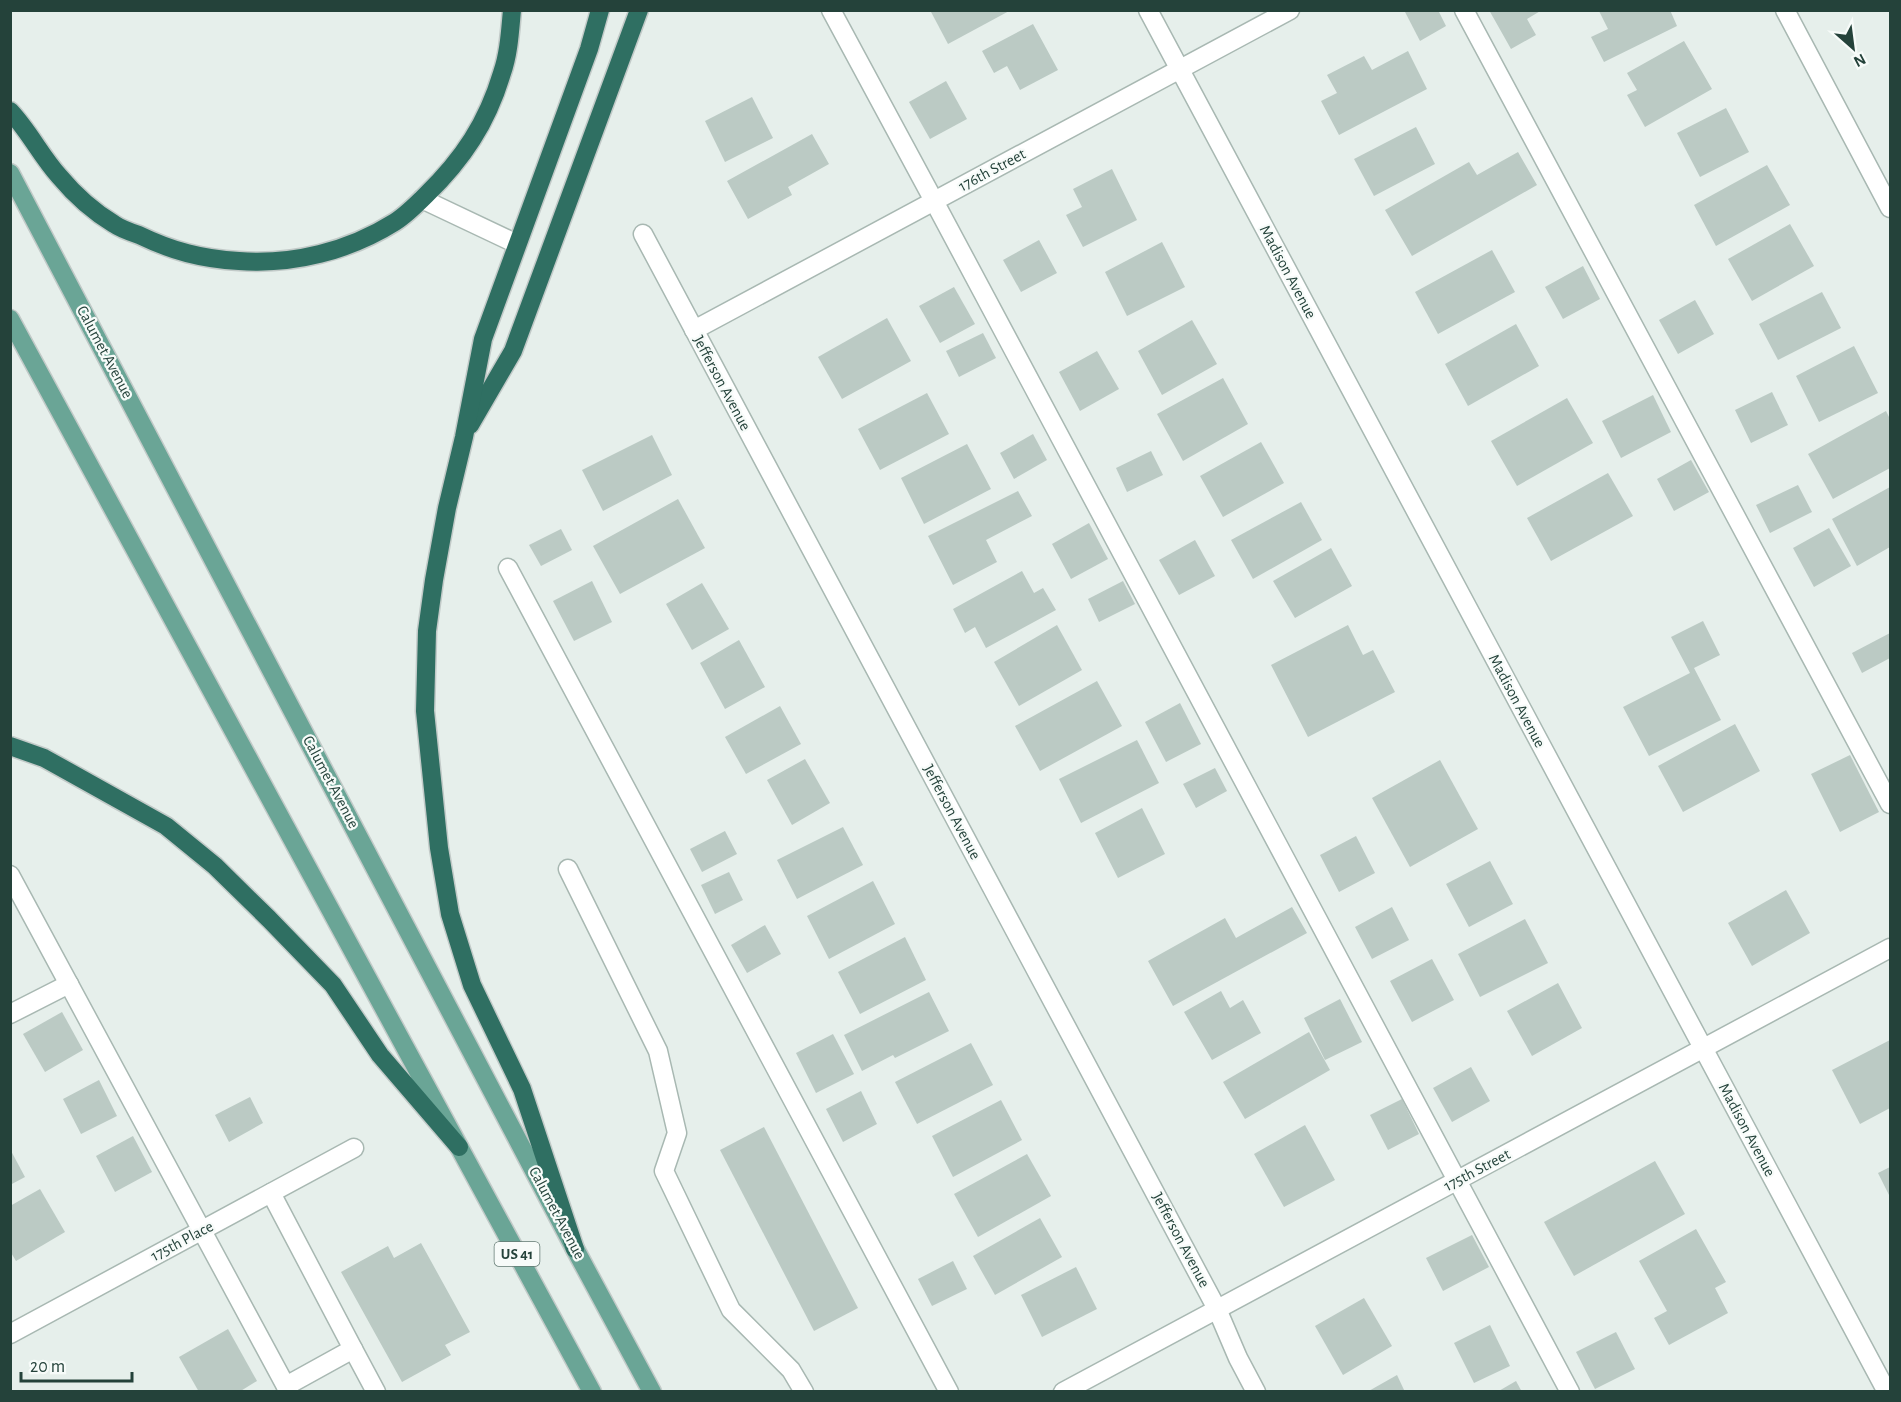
<svg xmlns="http://www.w3.org/2000/svg" width="1901" height="1402" font-family="'Alegreya Sans',sans-serif">
  <style>
    .building { fill: #bbcac4 }
    .lines { fill: none; stroke-linecap: round; stroke-linejoin: round }
    .service-casing { stroke: #a8b8b2; stroke-width: 21 }
    .minor-casing { stroke: #a8b8b2; stroke-width: 21 }
    .tertiary-casing { stroke: #a8b8b2; stroke-width: 21 }
    .primary-casing { stroke: #c2cac8; stroke-width: 21 }
    .motorway-casing { stroke: #c2cac8; stroke-width: 21 }
    .service { stroke: #fff; stroke-width: 18 }
    .minor { stroke: #fff; stroke-width: 18 }
    .tertiary { stroke: #fff; stroke-width: 18 }
    .primary { stroke: #6aa596; stroke-width: 18 }
    .motorway { stroke: #2f6f62; stroke-width: 18 }
    .labels { text-anchor: middle; dominant-baseline: central; stroke-width: 4.5; stroke-linejoin: round; paint-order: stroke }
    .shield { fill: #f7fbf9; stroke: #637a73; stroke-width: 1.5 }
    .shield-label { font-size: 15px; font-weight: bold; fill: #24423a }
    .street-label { font-size: 16px; fill: #24423a; stroke: #f7fbf9 }
  </style>
  <rect width="100%" height="100%" fill="#e6efeb"/>
  <g class="building">
    <path d="M930,10H1011L948,44Z"/>
    <path d="M1404,10H1438L1446,26L1420,41Z"/>
    <path d="M1489,10H1542L1527,19L1536,35L1511,49Z"/>
    <path d="M1601,10H1670L1677,26L1604,62L1591,37L1608,29L1599,11Z"/>
    <path d="M1033,24L1058,70L1020,90L1007,66L994,73L982,51Z"/>
    <path d="M1684,41L1712,89L1645,127L1627,95L1637,90L1627,73Z"/>
    <path d="M1408,51L1427,89L1339,135L1321,101L1337,93L1327,75L1364,56L1372,70Z"/>
    <path d="M946,81L967,119L930,139L909,102Z"/>
    <path d="M752,97L773,138L725,162L705,121Z"/>
    <path d="M1726,108L1749,152L1700,177L1677,133Z"/>
    <path d="M1416,127L1435,164L1374,196L1354,159Z"/>
    <path d="M812,134L829,164L788,187L792,195L748,219L727,181Z"/>
    <path d="M1518,152L1537,185L1412,256L1385,210L1469,162L1477,175Z"/>
    <path d="M1767,165L1790,205L1716,246L1694,205Z"/>
    <path d="M1112,169L1137,220L1083,247L1066,215L1082,207L1073,189Z"/>
    <path d="M1790,224L1814,266L1752,301L1728,259Z"/>
    <path d="M1039,240L1057,273L1021,292L1003,260Z"/>
    <path d="M1162,242L1185,287L1127,316L1105,272Z"/>
    <path d="M1492,250L1515,292L1438,334L1415,292Z"/>
    <path d="M1583,266L1600,299L1563,319L1545,287Z"/>
    <path d="M954,287L975,324L940,343L919,306Z"/>
    <path d="M1822,292L1841,328L1778,360L1759,324Z"/>
    <path d="M1695,300L1714,334L1678,354L1659,320Z"/>
    <path d="M887,318L911,361L842,399L818,357Z"/>
    <path d="M1192,320L1217,364L1162,395L1138,351Z"/>
    <path d="M1516,324L1539,366L1468,406L1445,364Z"/>
    <path d="M983,333L996,358L959,377L946,351Z"/>
    <path d="M1854,346L1878,393L1819,422L1796,376Z"/>
    <path d="M1097,351L1119,389L1080,411L1059,372Z"/>
    <path d="M1223,378L1248,424L1183,461L1157,414Z"/>
    <path d="M1772,392L1788,425L1751,443L1735,410Z"/>
    <path d="M927,393L949,434L880,470L858,429Z"/>
    <path d="M1653,395L1671,432L1621,458L1602,421Z"/>
    <path d="M1567,398L1593,443L1517,486L1491,441Z"/>
    <path d="M1886,411L1890,419V468L1833,499L1808,454Z"/>
    <path d="M1033,434L1047,460L1014,479L1000,453Z"/>
    <path d="M652,435L672,475L603,511L582,470Z"/>
    <path d="M1261,442L1284,483L1223,517L1200,476Z"/>
    <path d="M967,444L991,489L924,524L901,478Z"/>
    <path d="M1151,451L1163,475L1127,492L1116,468Z"/>
    <path d="M1691,460L1709,492L1674,511L1657,479Z"/>
    <path d="M1608,473L1633,516L1551,561L1527,518Z"/>
    <path d="M1798,485L1812,512L1770,533L1756,505Z"/>
    <path d="M1890,487V547L1857,566L1832,519Z"/>
    <path d="M1018,491L1032,516L986,540L997,562L953,585L928,536Z"/>
    <path d="M678,499L705,548L620,594L593,546Z"/>
    <path d="M1301,502L1322,540L1253,579L1231,540Z"/>
    <path d="M1089,523L1108,559L1071,579L1052,544Z"/>
    <path d="M1829,528L1851,566L1814,587L1793,548Z"/>
    <path d="M561,529L572,550L541,566L529,545Z"/>
    <path d="M1195,540L1215,576L1179,595L1159,560Z"/>
    <path d="M1331,548L1352,586L1295,618L1273,581Z"/>
    <path d="M1022,571L1034,593L1043,588L1056,610L986,648L975,627L965,633L953,609Z"/>
    <path d="M592,581L612,622L574,641L553,601Z"/>
    <path d="M1123,581L1135,604L1099,622L1088,599Z"/>
    <path d="M702,583L729,629L692,650L666,604Z"/>
    <path d="M1703,621L1720,655L1694,668L1721,720L1649,756L1623,707L1690,673L1671,637Z"/>
    <path d="M1057,625L1082,670L1019,706L994,662Z"/>
    <path d="M1348,625L1363,655L1373,650L1395,692L1308,737L1271,665Z"/>
    <path d="M1890,633V658L1862,673L1852,653Z"/>
    <path d="M739,640L765,687L725,709L700,663Z"/>
    <path d="M1097,681L1122,726L1040,771L1015,726Z"/>
    <path d="M1180,703L1201,744L1166,762L1145,722Z"/>
    <path d="M780,706L801,744L746,774L725,737Z"/>
    <path d="M1735,724L1760,771L1683,812L1658,766Z"/>
    <path d="M1137,740L1159,783L1081,823L1059,779Z"/>
    <path d="M1850,755L1879,812L1840,832L1811,774Z"/>
    <path d="M805,759L830,803L792,825L767,780Z"/>
    <path d="M1440,760L1478,829L1410,867L1372,798Z"/>
    <path d="M1215,768L1227,791L1196,808L1183,784Z"/>
    <path d="M1142,808L1165,854L1118,878L1095,833Z"/>
    <path d="M843,827L863,865L797,899L777,860Z"/>
    <path d="M725,831L737,854L702,872L690,849Z"/>
    <path d="M1356,836L1375,873L1339,892L1320,855Z"/>
    <path d="M1490,861L1513,904L1469,927L1446,884Z"/>
    <path d="M729,872L743,900L715,914L701,885Z"/>
    <path d="M873,881L895,924L829,959L807,916Z"/>
    <path d="M1786,890L1810,933L1752,966L1728,923Z"/>
    <path d="M1292,907L1307,933L1173,1006L1148,961L1225,918L1236,938Z"/>
    <path d="M1392,907L1409,940L1372,959L1355,927Z"/>
    <path d="M1525,919L1548,963L1480,997L1458,954Z"/>
    <path d="M765,925L781,954L747,973L731,945Z"/>
    <path d="M905,937L926,980L860,1014L838,972Z"/>
    <path d="M1432,959L1454,1000L1412,1022L1390,981Z"/>
    <path d="M1558,983L1582,1028L1532,1056L1507,1011Z"/>
    <path d="M1221,991L1230,1008L1243,1000L1261,1033L1212,1060L1184,1012Z"/>
    <path d="M929,992L949,1031L895,1058L893,1055L862,1071L844,1035Z"/>
    <path d="M1340,999L1362,1042L1325,1060L1304,1018Z"/>
    <path d="M62,1012L83,1050L45,1072L23,1034Z"/>
    <path d="M1309,1032L1330,1070L1245,1119L1223,1082Z"/>
    <path d="M833,1034L854,1074L816,1093L796,1053Z"/>
    <path d="M1890,1040V1108L1860,1124L1832,1070Z"/>
    <path d="M971,1043L993,1085L917,1124L895,1082Z"/>
    <path d="M1471,1067L1490,1101L1452,1122L1433,1088Z"/>
    <path d="M99,1080L117,1116L81,1134L63,1099Z"/>
    <path d="M861,1091L877,1124L843,1142L826,1109Z"/>
    <path d="M250,1097L263,1123L229,1142L215,1115Z"/>
    <path d="M1402,1099L1419,1134L1388,1150L1370,1115Z"/>
    <path d="M1001,1100L1022,1140L953,1177L932,1136Z"/>
    <path d="M1305,1125L1335,1180L1284,1207L1254,1154Z"/>
    <path d="M764,1127L858,1308L814,1331L720,1150Z"/>
    <path d="M133,1136L152,1172L115,1192L96,1156Z"/>
    <path d="M10,1149L25,1177L10,1185Z"/>
    <path d="M1027,1154L1051,1196L978,1237L954,1194Z"/>
    <path d="M1655,1161L1685,1214L1574,1276L1544,1222Z"/>
    <path d="M1890,1167V1197L1878,1173Z"/>
    <path d="M40,1189L65,1232L16,1261L10,1251V1206Z"/>
    <path d="M1040,1218L1062,1257L995,1295L973,1256Z"/>
    <path d="M1696,1229L1726,1282L1715,1288L1728,1313L1669,1345L1654,1318L1667,1311L1639,1261Z"/>
    <path d="M1472,1235L1489,1267L1443,1291L1426,1258Z"/>
    <path d="M421,1243L470,1332L445,1345L451,1355L402,1382L341,1272L388,1246L394,1258Z"/>
    <path d="M953,1261L967,1289L932,1306L918,1279Z"/>
    <path d="M1076,1267L1097,1309L1042,1337L1021,1295Z"/>
    <path d="M1364,1298L1392,1346L1343,1375L1315,1326Z"/>
    <path d="M1490,1325L1510,1366L1474,1383L1454,1343Z"/>
    <path d="M228,1329L257,1381L239,1392H199L179,1357Z"/>
    <path d="M1616,1332L1635,1369L1595,1389L1576,1352Z"/>
    <path d="M1397,1375L1405,1392H1367Z"/>
    <path d="M1516,1381L1522,1392H1497Z"/>
  </g>
  <g class="lines">
    <defs>
      <g id="service">
        <path d="M831,10L934,201L1570,1392"/>
        <path d="M1464,10L1890,804"/>
        <path d="M422,199L517,244"/>
        <path d="M508,568L949,1392"/>
        <path d="M568,869L658,1051L677,1133L664,1171L731,1310L791,1370L804,1392"/>
        <path d="M10,875L289,1392"/>
        <path d="M10,1014L69,984"/>
        <path d="M271,1193L353,1349L286,1386"/>
        <path d="M353,1349L376,1392"/>
      </g>
      <g id="minor">
        <path d="M1148,10L1887,1392"/>
        <path d="M1785,10L1890,208"/>
        <path d="M643,234L1217,1309L1238,1358L1256,1392"/>
        <path d="M694,330L1290,10"/>
        <path d="M10,1334L354,1148"/>
      </g>
      <path id="tertiary" d="M1063,1392L1890,948"/>
      <g id="primary">
        <path d="M10,173L575,1249L652,1392"/>
        <path d="M10,319L592,1392"/>
      </g>
      <g id="motorway">
        <path d="M10,111C29,131 41,156 59,176C74,194 94,212 114,224C121,229 130,232 139,235C172,251 202,259 239,261C293,265 349,251 395,222C406,215 417,204 426,195C463,159 487,123 502,73C509,53 510,31 512,10"/>
        <path d="M470,425L513,351L639,10"/>
        <path d="M10,746L44,758L166,826L215,866L269,919L333,985L380,1055L459,1147"/>
        <path d="M575,1249L522,1089L472,985L450,914L439,848L425,711L427,631L434,580L447,508L464,437L483,339L589,49L600,10"/>
      </g>
    </defs>
    <use href="#service" class="service-casing"/>
    <use href="#minor" class="minor-casing"/>
    <use href="#tertiary" class="tertiary-casing"/>
    <use href="#primary" class="primary-casing"/>
    <use href="#motorway" class="motorway-casing"/>
    <use href="#service" class="service"/>
    <use href="#minor" class="minor"/>
    <use href="#tertiary" class="tertiary"/>
    <use href="#primary" class="primary"/>
    <use href="#motorway" class="motorway"/>
  </g>
  <g class="labels">
    <rect class="shield" x="494.5" y="1242" width="45" height="24" rx="4.5"/>
    <g class="shield-label">
      <text x="517" y="1254">US 41</text>
    </g>
    <g class="street-label">
      <text transform="translate(992 170) rotate(-28)">176th Street</text>
      <text transform="translate(1288 272) rotate(62)">Madison Avenue</text>
      <text transform="translate(105 352) rotate(62)">Calumet Avenue</text>
      <text transform="translate(722 383) rotate(62)">Jefferson Avenue</text>
      <text transform="translate(1517 701) rotate(62)">Madison Avenue</text>
      <text transform="translate(331 782) rotate(62)">Calumet Avenue</text>
      <text transform="translate(952 812) rotate(62)">Jefferson Avenue</text>
      <text transform="translate(1747 1130) rotate(62)">Madison Avenue</text>
      <text transform="translate(1477 1170) rotate(-28)">175th Street</text>
      <text transform="translate(557 1213) rotate(62)">Calumet Avenue</text>
      <text transform="translate(1181 1240) rotate(62)">Jefferson Avenue</text>
      <text transform="translate(182 1241) rotate(-28)">175th Place</text>
    </g>
  </g>
  <rect width="1901" height="1402" fill="none" stroke="#24423a" stroke-width="24"/>
  <g transform="translate(1853 48) rotate(152)" stroke="#f7fbf9" stroke-width="4.5" paint-order="stroke">
  <path d="M0-4.5L10 22L0 15L-10 22Z" fill="#24423a"/>
  <text y="-9" font-size="16" font-weight="bold" text-anchor="middle" fill="#24423a">N</text>
  </g>
  <path d="M21 1372v9h111v-9" fill="none" stroke="#24423a" stroke-width="3"/>
  <text x="30" y="1372" font-size="18" fill="#24423a" stroke="#f7fbf9" stroke-width="4.5" paint-order="stroke">20 m</text>
</svg>
